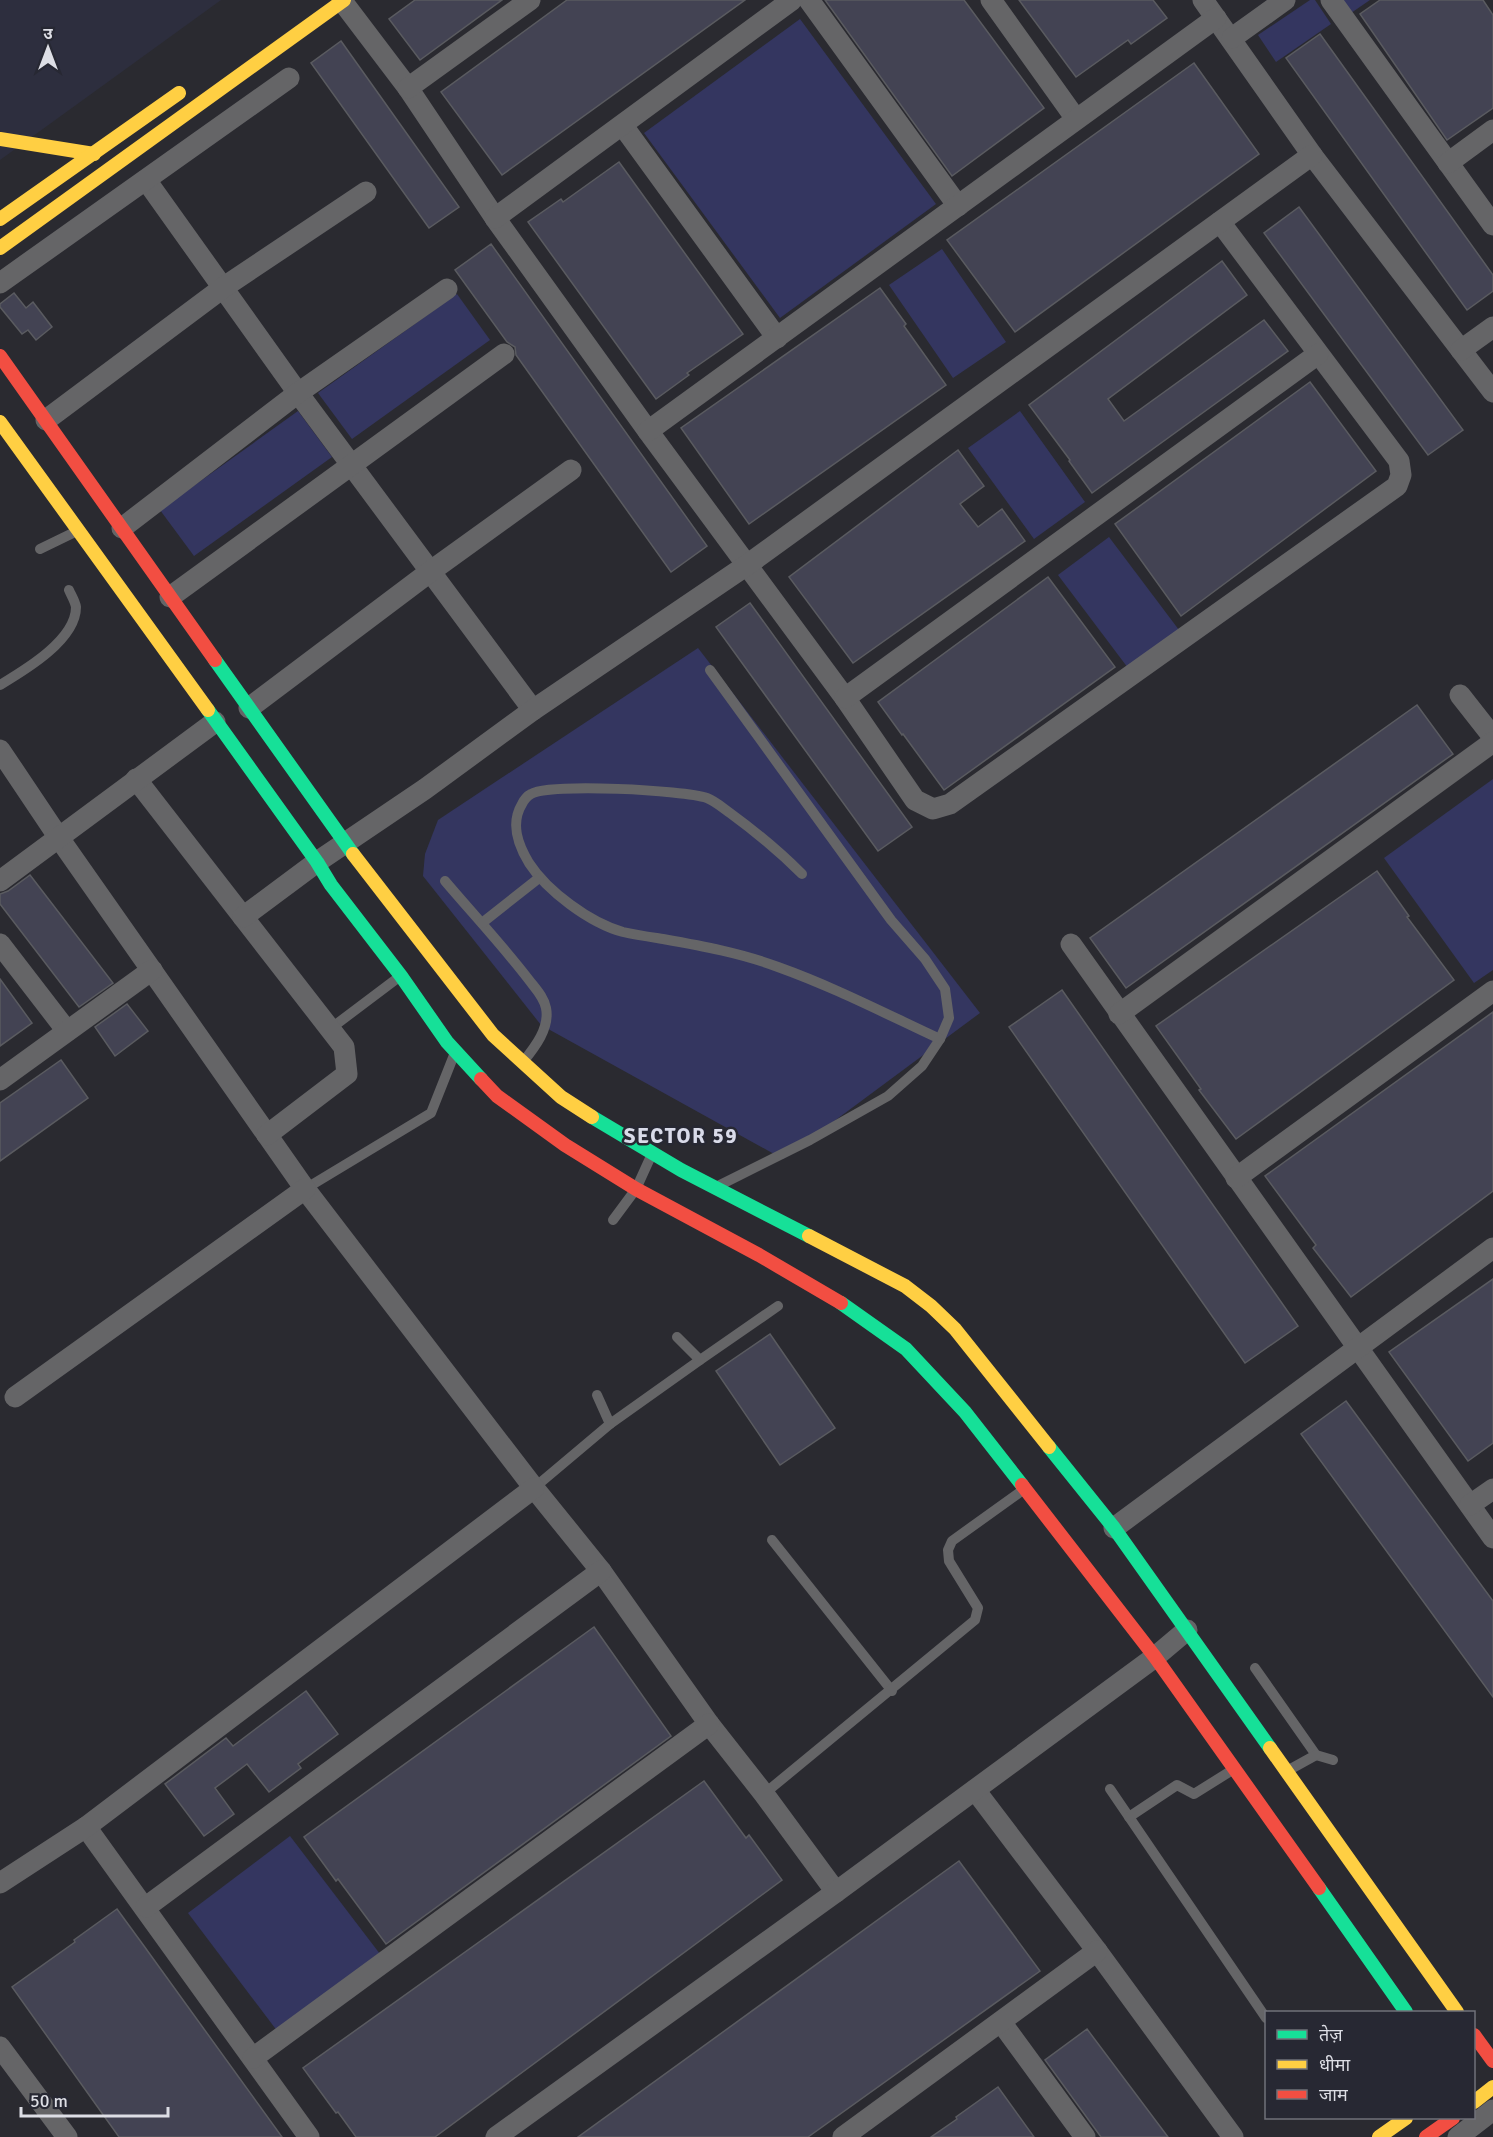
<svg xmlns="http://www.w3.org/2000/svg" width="1493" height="2137" font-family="Signika,'Noto Sans Devanagari',sans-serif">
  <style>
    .built { fill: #2d2e3e }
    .green { fill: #343660 }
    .building { fill: #434353; stroke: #5a5b60; stroke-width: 1.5 }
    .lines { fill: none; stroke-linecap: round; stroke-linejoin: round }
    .lane { stroke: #656567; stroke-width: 10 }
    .street { stroke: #656567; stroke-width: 21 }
    .fast { stroke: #16e098; stroke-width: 14 }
    .slow { stroke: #ffcf43; stroke-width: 14 }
    .jam { stroke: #f24e42; stroke-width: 14 }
    .labels { text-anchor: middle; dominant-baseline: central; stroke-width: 5; stroke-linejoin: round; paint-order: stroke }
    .district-label { font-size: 21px; font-weight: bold; letter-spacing: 1.5px; fill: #d9dbe9; stroke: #272833 }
  </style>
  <rect width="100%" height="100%" fill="#2a2a30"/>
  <path class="built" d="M0,0H221L0,160Z"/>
  <g class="green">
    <path d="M1310,0H1315L1331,24L1276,62L1258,35Z"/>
    <path d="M1341,0H1370L1351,13Z"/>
    <path d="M800,19L936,204L780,318L644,133Z"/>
    <path d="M942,249L1006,342L953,378L889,285Z"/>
    <path d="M457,294L490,340L352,439L318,393Z"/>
    <path d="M298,411L332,457L194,556L160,510Z"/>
    <path d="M1020,411L1085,502L1034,539L968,448Z"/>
    <path d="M1109,537L1179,630L1128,668L1058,575Z"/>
    <path d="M698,648L980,1013L783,1159L541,1025L423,876L425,854L438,820Z"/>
    <path d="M1493,779V970L1474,983L1384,858Z"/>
    <path d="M290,1836L380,1954L278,2032L188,1913Z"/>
  </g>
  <g class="building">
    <path d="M415,0H502L420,60L389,19Z"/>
    <path d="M567,0H745L502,175L441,92Z"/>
    <path d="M825,0H964L1044,108L952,176Z"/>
    <path d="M1019,0H1153L1167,18L1131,44L1128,40L1076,77Z"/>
    <path d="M1380,0H1483L1493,15V108L1447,140L1360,14Z"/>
    <path d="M1320,34L1493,275V291L1467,310L1286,58Z"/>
    <path d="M341,41L459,207L429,228L311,63Z"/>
    <path d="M1194,63L1259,154L1015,332L947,240Z"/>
    <path d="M619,162L743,334L687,373L689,375L656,399L528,222L561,199L563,202Z"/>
    <path d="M1299,207L1463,430L1428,455L1264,233Z"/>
    <path d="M491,244L707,546L671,572L516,355L515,347L507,342L455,270Z"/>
    <path d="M1222,261L1247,295L1108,399L1124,421L1264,320L1288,351L1092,493L1069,461L1070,460L1029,405Z"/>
    <path d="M880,288L906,324L904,326L946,385L749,524L681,428Z"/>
    <path d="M14,293L26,308L33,302L52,327L36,340L28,330L22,334L0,307V304Z"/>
    <path d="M1310,382L1376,471L1181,616L1115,524Z"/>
    <path d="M958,450L984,486L960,504L978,527L1002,509L1025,541L853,663L789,577Z"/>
    <path d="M1048,577L1115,667L944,790L903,734L902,735L878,702Z"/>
    <path d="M750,603L912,827L878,851L716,627Z"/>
    <path d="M1417,705L1453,754L1126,988L1090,938Z"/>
    <path d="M1377,871L1409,916L1407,917L1454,980L1236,1139L1199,1090L1201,1089L1156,1026Z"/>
    <path d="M30,875L113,983L79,1007L0,904V894L8,891Z"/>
    <path d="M0,979L32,1023L0,1046Z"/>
    <path d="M1062,990L1298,1326L1245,1363L1009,1027Z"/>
    <path d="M127,1004L148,1031L115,1056L95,1027Z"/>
    <path d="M1493,1012V1191L1351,1297L1313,1248L1316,1245L1265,1176Z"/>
    <path d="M61,1060L88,1098L0,1161V1103Z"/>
    <path d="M1493,1279V1443L1468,1461L1389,1352Z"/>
    <path d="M770,1334L835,1428L780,1465L716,1371Z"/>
    <path d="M1346,1401L1493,1601V1697L1301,1434Z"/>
    <path d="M594,1627L671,1736L386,1944L338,1879L336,1881L304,1837Z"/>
    <path d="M306,1691L338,1734L298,1764L301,1768L269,1792L247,1764L215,1788L234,1814L204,1836L165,1784L226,1738L233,1746Z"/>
    <path d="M704,1781L746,1838L749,1835L782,1880L435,2137H356L338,2112L336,2113L303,2068Z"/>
    <path d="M959,1861L1040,1971L808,2137H578Z"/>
    <path d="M117,1909L144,1946L282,2137H119L12,1987L75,1942L74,1940Z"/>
    <path d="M1087,2029L1168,2137H1101L1045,2060Z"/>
    <path d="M998,2087L1034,2137H931L957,2119L956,2117Z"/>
  </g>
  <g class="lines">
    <g class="lane">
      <path d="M40,549L75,532"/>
      <path d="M710,670L891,920L925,959L945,989L949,1018L940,1039L922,1066L888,1096L810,1140L720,1185"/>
      <path d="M0,685C25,670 76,640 76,607C75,601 71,595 69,590"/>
      <path d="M802,874C779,851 756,832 730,813C723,808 715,801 707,798C684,790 550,783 531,794C527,796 524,800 522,804C510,824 518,845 529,863C547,891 590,923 623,932C636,935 650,937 663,939C702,946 741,953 778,967C834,987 886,1014 940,1039"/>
      <path d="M445,881C473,914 503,946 529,980C535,988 544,997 546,1008C550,1028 535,1047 523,1062"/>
      <path d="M482,923L539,878"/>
      <path d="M330,1029L399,977"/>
      <path d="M305,1189L431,1113L454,1055"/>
      <path d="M613,1220L636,1189L651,1156"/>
      <path d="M700,1360L778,1306"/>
      <path d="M597,1395L610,1424"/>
      <path d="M534,1488L610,1424L700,1360L677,1337"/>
      <path d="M772,1540L892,1691"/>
      <path d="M1255,1668L1316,1755L1333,1760"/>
      <path d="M1287,1771L1316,1755"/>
      <path d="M1110,1789L1266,2018"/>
      <path d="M764,1794L975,1620L978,1608L949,1561L948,1550L952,1541L1023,1490"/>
      <path d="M1129,1817L1177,1785L1194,1794L1234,1769"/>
    </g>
    <g class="street">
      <path d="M809,0L958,206"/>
      <path d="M991,0L1076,119"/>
      <path d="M1203,0L1312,155L1493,392"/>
      <path d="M1331,0L1493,225"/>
      <path d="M342,1L408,88L495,218L648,431L845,698L915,800L933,809L950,804L1397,486L1401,475L1399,461L1220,222"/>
      <path d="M1232,38L1285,0"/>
      <path d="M408,88L530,0"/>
      <path d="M623,126L777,338"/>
      <path d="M1448,163L1493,130"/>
      <path d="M146,180L298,393L533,710"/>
      <path d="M495,218L792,0"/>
      <path d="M0,283L289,78"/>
      <path d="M1461,350L1493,327"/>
      <path d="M46,420L224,287L366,192"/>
      <path d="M648,431L1216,18"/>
      <path d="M122,528L298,393L447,289"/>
      <path d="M170,597L504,354"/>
      <path d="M1460,695L1493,737"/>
      <path d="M845,698L1318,354"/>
      <path d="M249,708L431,571L571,470"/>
      <path d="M0,750L59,838L305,1189L534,1488L601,1571L709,1724L764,1794L836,1892"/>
      <path d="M136,779L344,1047L347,1074L267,1135"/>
      <path d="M0,881L215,722"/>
      <path d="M243,917L317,862L425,789L533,710L747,565L1312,155"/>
      <path d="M0,944L67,1031"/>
      <path d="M1071,944L1493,1538"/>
      <path d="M1119,1014L1493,742"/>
      <path d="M0,1080L152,970"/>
      <path d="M1236,1178L1493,991"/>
      <path d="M15,1397L305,1189"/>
      <path d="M1470,1505L1493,1489"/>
      <path d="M1114,1528L1493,1248"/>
      <path d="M975,1790L1097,1951L1233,2137"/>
      <path d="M86,1827L309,2137"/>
      <path d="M0,1883L86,1827L534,1488"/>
      <path d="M146,1907L601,1571"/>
      <path d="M1001,2022L1085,2137"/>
      <path d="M0,2047L67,2137"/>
      <path d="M253,2058L709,1724"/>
      <path d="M496,2137L836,1892L1155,1657L1187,1630"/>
      <path d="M843,2137L1097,1951"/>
      <path d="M1458,2137L1493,2110"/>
    </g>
    <g class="fast">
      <path d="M215,660L353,854"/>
      <path d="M208,710L317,862L331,885L401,976L447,1042L481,1079"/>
      <path d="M592,1117L681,1170L809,1236"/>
      <path d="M841,1303L906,1349L965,1412L1022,1485"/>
      <path d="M1049,1447L1114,1528L1270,1748"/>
      <path d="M1319,1888L1406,2012"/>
    </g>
    <g class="slow">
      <path d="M0,139L94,154"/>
      <path d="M0,219L179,93"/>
      <path d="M0,248L344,0"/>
      <path d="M0,422L208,710"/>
      <path d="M353,854L493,1035L561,1097L592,1117"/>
      <path d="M809,1236L905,1286L931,1306L955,1329L1049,1447"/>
      <path d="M1270,1748L1457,2012"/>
      <path d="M1474,2102L1493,2087"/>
      <path d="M1379,2137L1406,2118"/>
    </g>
    <g class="jam">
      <path d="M0,356L215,660"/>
      <path d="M481,1079L497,1096L565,1145L636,1189L759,1255L841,1303"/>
      <path d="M1022,1485L1155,1657L1319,1888"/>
      <path d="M1474,2035L1493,2061"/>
      <path d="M1426,2137L1453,2118"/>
    </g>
  </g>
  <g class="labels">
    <g class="district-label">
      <text x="681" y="1136">SECTOR 59</text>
    </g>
  </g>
  <rect x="1265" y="2011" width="210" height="108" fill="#272833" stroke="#70717a" stroke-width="1.5"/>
  <rect x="1277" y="2030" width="30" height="9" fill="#16e098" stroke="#70717a" stroke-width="1.5"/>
  <text x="1319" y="2041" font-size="18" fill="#dddee5">तेज़</text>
  <rect x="1277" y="2060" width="30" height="9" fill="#ffcf43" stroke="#70717a" stroke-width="1.5"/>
  <text x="1319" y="2071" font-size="18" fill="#dddee5">धीमा</text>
  <rect x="1277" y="2090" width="30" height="9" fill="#f24e42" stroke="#70717a" stroke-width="1.5"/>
  <text x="1319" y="2101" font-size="18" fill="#dddee5">जाम</text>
  <g transform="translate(48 48)" stroke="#272833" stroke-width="4.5" paint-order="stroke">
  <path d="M0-4.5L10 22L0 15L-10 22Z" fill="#dddee5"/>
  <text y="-9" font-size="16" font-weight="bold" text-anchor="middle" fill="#dddee5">उ</text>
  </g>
  <path d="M21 2107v9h147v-9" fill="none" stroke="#dddee5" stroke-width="3"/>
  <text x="30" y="2107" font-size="18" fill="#dddee5" stroke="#272833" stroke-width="4.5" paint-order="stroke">50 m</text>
</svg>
